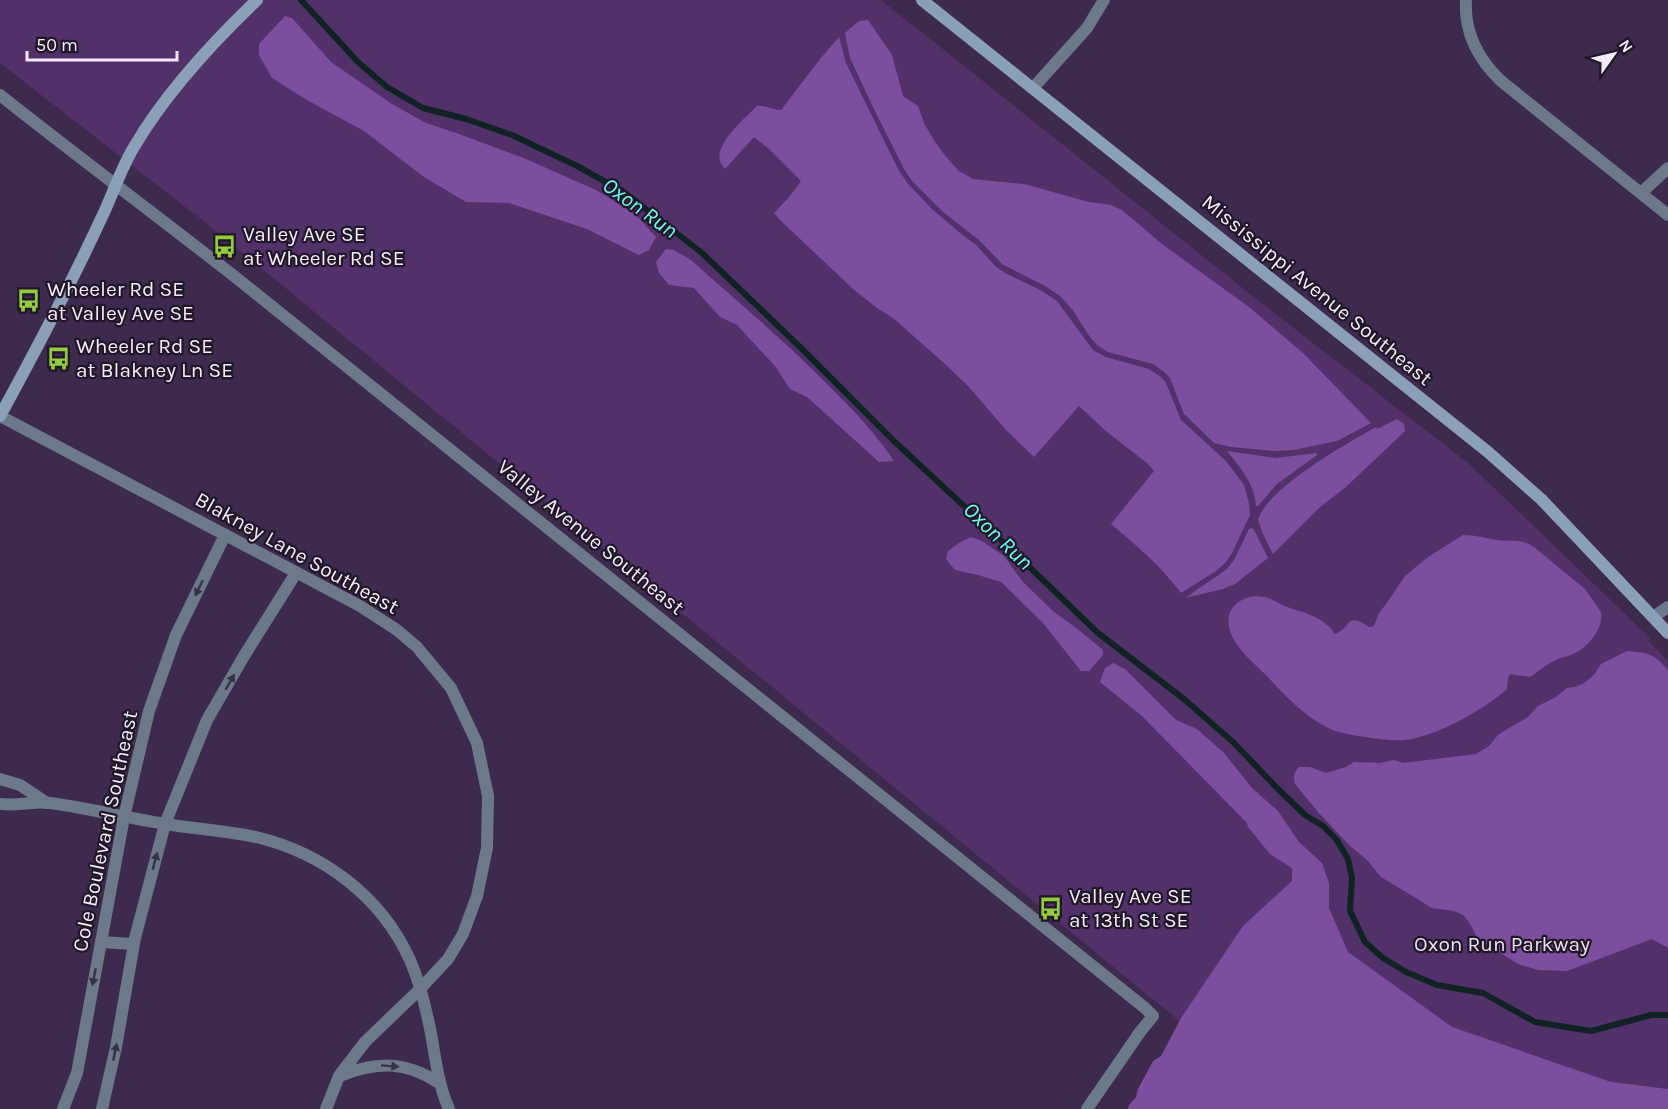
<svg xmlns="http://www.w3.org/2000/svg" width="1668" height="1109" font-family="Karla,sans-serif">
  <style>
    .green { fill: #52316b }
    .forest { fill: #7b4f9d }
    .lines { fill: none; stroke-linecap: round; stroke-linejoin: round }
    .stream { stroke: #102322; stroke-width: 6 }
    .minor { stroke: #6b7988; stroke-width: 12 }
    .tertiary { stroke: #6b7988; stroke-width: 12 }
    .secondary { stroke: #89a0b7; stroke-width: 12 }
    .oneway { fill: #363444 }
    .labels { text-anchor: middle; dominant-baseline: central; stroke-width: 4.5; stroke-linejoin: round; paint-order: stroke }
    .poi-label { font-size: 21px; fill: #f4eafc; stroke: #201727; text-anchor: start }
    .street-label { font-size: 21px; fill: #f4eafc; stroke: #201727 }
    .park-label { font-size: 21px; fill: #e9def3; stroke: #201727 }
    .water-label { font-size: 22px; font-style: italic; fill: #6afcf2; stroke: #201727 }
  </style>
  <rect width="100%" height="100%" fill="#3d2a4d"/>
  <path class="green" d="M0,0H881L1264,305L1468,463L1650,638L1648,641L1668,661V1109L1183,1024L206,223L0,63Z"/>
  <g class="forest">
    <path d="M285,16L292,18L331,62L392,104L426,123L459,134L526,159L596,190L635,214L656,237L649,250L639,255L587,229L509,203L466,202L424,177L364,131L305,99L272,78L259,55V44Z"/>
    <path d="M868,20L892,55L903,96L918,106L924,123L935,142L947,158L959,171L973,179L1024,184L1089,202L1111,205L1122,210L1162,244L1249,307L1303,353L1371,423L1337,441L1293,450L1276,451L1231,447L1214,443L1184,414L1170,378L1164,372L1153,364L1108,352L1098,346L1090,337L1072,309L1060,296L1045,286L1002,264L980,241L942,211L912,181L904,169L872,105L850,58L845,33L859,21Z"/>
    <path d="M839,37L846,63L899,171L909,185L932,209L960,233L976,245L996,267L1007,274L1042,291L1057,301L1093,350L1106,357L1149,369L1161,377L1166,383L1181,420L1226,461L1244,485L1249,503L1250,515L1232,553L1225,563L1216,571L1181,593C1161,566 1136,545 1111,524L1154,471L1147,463L1107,432L1079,406L1034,457L1006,430L969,387L944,363L893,318L877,308L853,289L779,219L774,213L790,196L801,181L769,149L754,137L725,169C724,167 720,163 720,161C715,143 746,117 757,106C764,105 773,110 781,110L820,59Z"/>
    <path d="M666,249L674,250L691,260C738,302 787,343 831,388C854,411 876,434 894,461L879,462L807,397L790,389L775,366L737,325L720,317L694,288L669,285L659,273L656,262Z"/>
    <path d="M1397,419L1404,424L1405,431L1347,486L1319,508L1273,554L1263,534L1258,520C1267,488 1346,444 1376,427L1377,429C1384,426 1390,422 1397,419Z"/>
    <path d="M1227,451L1276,458L1317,453V455L1277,484L1258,506H1256C1255,484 1240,467 1227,451Z"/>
    <path d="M1252,528L1254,530L1268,558L1235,584L1223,589L1185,598L1227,569L1234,560L1249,529Z"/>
    <path d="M1463,535C1475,535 1485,538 1497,540C1512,542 1520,538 1534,547L1585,589L1601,612C1604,629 1587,649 1571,655C1567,657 1562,657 1558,659C1548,663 1539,671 1530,677L1510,674L1508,678L1507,689C1484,710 1436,736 1406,740C1392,741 1378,739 1365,737C1351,735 1338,733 1326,727C1302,714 1285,696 1267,676C1254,663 1232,646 1229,626C1225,606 1245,593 1264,597C1270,598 1275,601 1280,604C1302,614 1320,613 1335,634C1352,628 1345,611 1369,627L1374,626L1379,613L1386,604L1405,576L1428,557Z"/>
    <path d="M971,537L982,541L1004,556L1023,582L1053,611L1080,631L1103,650V655L1089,671H1081L1043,623L1001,582L978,575L955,570L946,559L948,551L959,543Z"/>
    <path d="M1627,651C1649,653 1653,653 1668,670V948L1652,939L1567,971L1538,970L1518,964L1478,939L1469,922L1463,915L1454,911L1432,908L1381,877L1367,860L1350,846L1318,812L1295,784C1293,776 1294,772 1299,767H1310L1326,773L1346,767L1354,762L1380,763L1394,760L1403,763L1476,754L1489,746L1498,735L1509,728L1528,717L1538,706L1556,697L1567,688L1575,687L1584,683L1594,675L1601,664Z"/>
    <path d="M1113,663L1125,669L1176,720L1197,729L1224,753L1252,788L1278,811L1299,842L1322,863L1329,883V908L1348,952L1452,1027L1611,1082L1668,1089V1109H1128L1129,1105L1136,1097L1138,1089L1153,1061L1161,1056L1181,1018L1243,926L1292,881V868L1270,854L1248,827L1247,823L1142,716L1100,682L1105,668Z"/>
  </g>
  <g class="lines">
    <path class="stream" d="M301,0L358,62L387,87L423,108L466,119L512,135L577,166L624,192L702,253L799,346L895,442L1020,558L1098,633L1184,699L1234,743L1277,788L1305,815L1323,826L1336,839L1348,859L1352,878L1350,911L1365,942L1383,958L1406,972L1437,985L1483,993L1535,1022L1591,1031L1651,1015H1668"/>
    <g class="minor">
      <path d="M1466,0C1464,33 1478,59 1501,81L1668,215"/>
      <path d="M1033,88L1087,28L1104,0"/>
      <path d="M1641,193L1668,168"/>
      <path d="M0,416L360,606L397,630L417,647L451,688L477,743L488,796L487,848L477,896L463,934L448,959L420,989L365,1042L339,1076L326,1109"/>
      <path d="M1653,617L1668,607"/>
      <path d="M0,779L20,785L47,803"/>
      <path d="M0,804C18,806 34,801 50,803C89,808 127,818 166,824C196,829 226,831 256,837C323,853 381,896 410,960C421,985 427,1012 432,1039C436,1063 439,1086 449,1109"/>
      <path d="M101,942L133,944"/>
      <path d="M340,1076C376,1061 406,1061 439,1083"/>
      <path d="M63,1109L77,1073L124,817L149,711L176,635L225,535"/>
      <path d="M102,1109L116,1047L135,938L165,824L207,720L244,656L296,573"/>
    </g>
    <path class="tertiary" d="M0,95C77,156 156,215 234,276L1145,1008L1153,1016L1140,1032L1087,1109"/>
    <g class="secondary">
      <path d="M922,0L1488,452L1541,499L1668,633"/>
      <path d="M0,416C35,352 69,288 100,221C112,197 120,170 134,147C165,94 213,42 257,0"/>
    </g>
  </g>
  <defs><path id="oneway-solid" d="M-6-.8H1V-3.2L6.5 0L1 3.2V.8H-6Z" transform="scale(1.5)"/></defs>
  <g class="oneway">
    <use href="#oneway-solid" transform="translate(199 588) rotate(116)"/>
    <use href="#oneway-solid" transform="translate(230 682) rotate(-60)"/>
    <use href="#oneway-solid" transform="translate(155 861) rotate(-75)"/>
    <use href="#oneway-solid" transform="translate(94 977) rotate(101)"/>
    <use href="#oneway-solid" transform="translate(115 1052) rotate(-78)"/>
    <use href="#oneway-solid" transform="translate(390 1066) rotate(4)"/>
  </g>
  <defs>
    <symbol id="bus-bare" viewBox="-9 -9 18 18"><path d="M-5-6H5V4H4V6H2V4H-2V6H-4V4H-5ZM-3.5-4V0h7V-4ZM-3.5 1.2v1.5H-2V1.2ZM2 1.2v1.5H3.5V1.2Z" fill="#93cc3d" stroke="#201727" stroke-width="2.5" paint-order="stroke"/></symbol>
  </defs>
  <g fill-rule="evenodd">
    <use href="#bus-bare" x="208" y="230" width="33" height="33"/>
    <use href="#bus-bare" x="12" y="284" width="33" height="33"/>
    <use href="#bus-bare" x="42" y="342" width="33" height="33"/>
    <use href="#bus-bare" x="1034" y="892" width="33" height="33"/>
  </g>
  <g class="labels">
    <g class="poi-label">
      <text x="243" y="234">Valley Ave SE<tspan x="243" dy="24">at Wheeler Rd SE</tspan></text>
      <text x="47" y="289">Wheeler Rd SE<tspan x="47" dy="24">at Valley Ave SE</tspan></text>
      <text x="76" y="346">Wheeler Rd SE<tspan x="76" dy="24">at Blakney Ln SE</tspan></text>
      <text x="1069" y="896">Valley Ave SE<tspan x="1069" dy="24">at 13th St SE</tspan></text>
    </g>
    <g class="street-label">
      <text transform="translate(1317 290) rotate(39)">Mississippi Avenue Southeast</text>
      <text transform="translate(591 537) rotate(39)">Valley Avenue Southeast</text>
      <text transform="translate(297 553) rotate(29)">Blakney Lane Southeast</text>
      <text transform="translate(105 831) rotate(-78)">Cole Boulevard Southeast</text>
    </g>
    <g class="park-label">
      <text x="1502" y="944">Oxon Run Parkway</text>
    </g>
    <g class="water-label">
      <text transform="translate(640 208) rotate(36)">Oxon Run</text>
      <text transform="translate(998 536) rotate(44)">Oxon Run</text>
    </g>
  </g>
  <g transform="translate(1614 54) rotate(56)" stroke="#201727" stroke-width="4.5" paint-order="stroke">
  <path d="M0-4.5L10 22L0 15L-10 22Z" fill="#f4eafc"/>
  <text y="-9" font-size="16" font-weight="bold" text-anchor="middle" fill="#f4eafc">N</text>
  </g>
  <path d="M27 51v9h150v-9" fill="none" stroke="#f4eafc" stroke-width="3"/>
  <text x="36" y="51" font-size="18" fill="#f4eafc" stroke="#201727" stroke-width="4.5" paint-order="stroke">50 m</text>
</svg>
